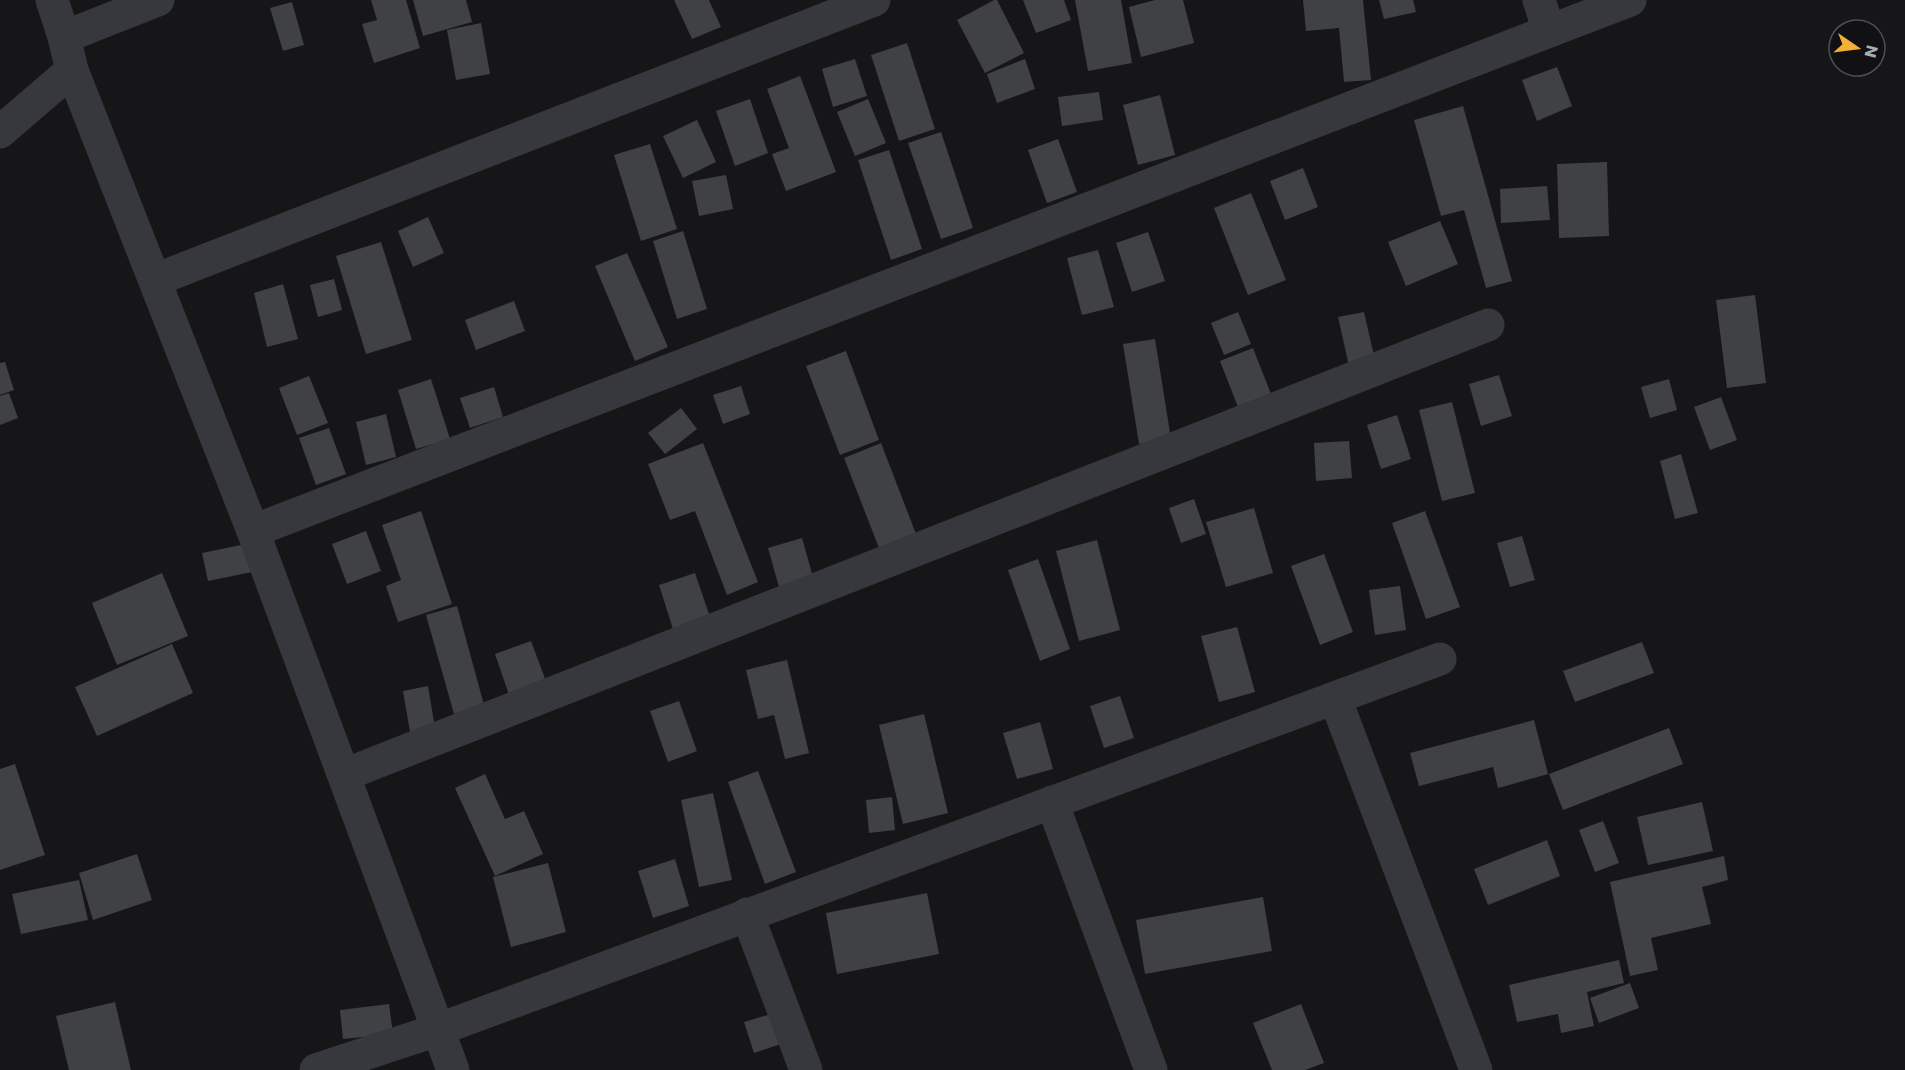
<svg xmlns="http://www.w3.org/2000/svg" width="1905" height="1070" font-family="Poppins,sans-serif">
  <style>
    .building { fill: #404145 }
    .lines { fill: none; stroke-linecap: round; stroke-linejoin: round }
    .minor { stroke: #37383d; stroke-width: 33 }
  </style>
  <rect width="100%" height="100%" fill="#161618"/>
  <g class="building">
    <path d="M371,0H406L420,48L374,63L362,24L377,20Z"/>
    <path d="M413,0H466L472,22L423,36Z"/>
    <path d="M674,0H709L721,27L692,39Z"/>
    <path d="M994,0H997L1024,53L985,73L957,20Z"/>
    <path d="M1023,0H1064L1071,20L1036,33Z"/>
    <path d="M1075,0H1121L1132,63L1088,71Z"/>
    <path d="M1155,0H1183L1194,43L1141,57L1129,7Z"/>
    <path d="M1303,0H1363L1371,80L1344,82L1339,28L1306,31Z"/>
    <path d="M1379,0H1413L1416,12L1384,19Z"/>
    <path d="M292,2L304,45L283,51L270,8Z"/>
    <path d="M481,23L490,74L456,80L447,30Z"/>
    <path d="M907,43L935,129L899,141L871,55Z"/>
    <path d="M855,59L867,96L833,107L822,69Z"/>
    <path d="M1025,59L1035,89L997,103L987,74Z"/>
    <path d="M1557,67L1572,106L1537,121L1522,80Z"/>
    <path d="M800,76L836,172L786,191L772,154L789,148L767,89Z"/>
    <path d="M1099,92L1103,120L1062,126L1058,97Z"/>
    <path d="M1160,95L1175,155L1138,165L1123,105Z"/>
    <path d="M750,99L768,153L735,166L716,111Z"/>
    <path d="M868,99L886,143L855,156L837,112Z"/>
    <path d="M1463,106L1512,281L1486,288L1464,210L1441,216L1414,120Z"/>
    <path d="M697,120L716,162L683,178L663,136Z"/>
    <path d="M941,132L973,228L941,239L908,143Z"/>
    <path d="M1058,139L1077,192L1047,203L1028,150Z"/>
    <path d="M650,144L677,229L641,241L614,155Z"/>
    <path d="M889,150L922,249L891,260L858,160Z"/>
    <path d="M1607,162L1609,236L1559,238L1557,164Z"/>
    <path d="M1303,168L1318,207L1285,220L1270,181Z"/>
    <path d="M726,175L733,209L699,216L692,181Z"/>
    <path d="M1547,186L1550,220L1501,223L1500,189Z"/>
    <path d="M1251,193L1286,280L1248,295L1214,208Z"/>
    <path d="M428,217L444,253L413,267L398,231Z"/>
    <path d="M1440,221L1458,264L1406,286L1388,242Z"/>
    <path d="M683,231L707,309L677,319L653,241Z"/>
    <path d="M1148,232L1165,281L1132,292L1116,243Z"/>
    <path d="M381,242L412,340L366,354L336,256Z"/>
    <path d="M1098,250L1114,307L1082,315L1067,258Z"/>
    <path d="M627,253L668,347L635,361L595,266Z"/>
    <path d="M334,279L342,310L318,317L310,285Z"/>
    <path d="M283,284L298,339L267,347L254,293Z"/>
    <path d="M1755,295L1766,383L1727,388L1716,300Z"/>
    <path d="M514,301L525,331L476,350L465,320Z"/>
    <path d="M1238,312L1251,344L1224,355L1211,323Z"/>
    <path d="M1364,312L1375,360L1349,366L1338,317Z"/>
    <path d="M1155,339L1171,439L1139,444L1123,344Z"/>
    <path d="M1253,348L1271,394L1238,407L1220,361Z"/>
    <path d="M846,351L879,440L840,455L806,366Z"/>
    <path d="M5,362L14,390L0,395V363Z"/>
    <path d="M1499,375L1512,416L1481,426L1469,384Z"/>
    <path d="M309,376L328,423L297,435L279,388Z"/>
    <path d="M431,379L450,439L416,449L398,390Z"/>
    <path d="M1669,379L1677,410L1650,418L1641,387Z"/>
    <path d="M741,386L750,414L723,424L713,395Z"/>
    <path d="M494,387L503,417L470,428L460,398Z"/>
    <path d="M9,393L18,418L0,425V396Z"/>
    <path d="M1721,397L1737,440L1710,450L1694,407Z"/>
    <path d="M1452,402L1475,493L1442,501L1419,410Z"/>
    <path d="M681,408L697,429L665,454L648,433Z"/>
    <path d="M386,414L396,457L366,465L356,422Z"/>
    <path d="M1397,415L1411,459L1381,469L1367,425Z"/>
    <path d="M329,428L346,474L316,485L299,438Z"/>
    <path d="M1349,441L1352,478L1316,481L1314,443Z"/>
    <path d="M703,443L758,582L727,595L695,511L670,520L648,464Z"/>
    <path d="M881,443L916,534L879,548L844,458Z"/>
    <path d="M1681,454L1698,513L1675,519L1660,461Z"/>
    <path d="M1194,499L1206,534L1181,543L1169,508Z"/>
    <path d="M1254,508L1273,573L1226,587L1206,522Z"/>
    <path d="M421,511L452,604L398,622L386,586L401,580L382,525Z"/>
    <path d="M1425,511L1460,607L1426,619L1392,523Z"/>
    <path d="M366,531L381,571L347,584L332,544Z"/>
    <path d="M1522,536L1535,580L1510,587L1497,543Z"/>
    <path d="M802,538L813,577L779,587L768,548Z"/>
    <path d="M1097,540L1120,630L1079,641L1056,551Z"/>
    <path d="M246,544L252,572L208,581L202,553Z"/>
    <path d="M1324,554L1353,632L1320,645L1291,566Z"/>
    <path d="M1038,559L1070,649L1040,661L1008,570Z"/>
    <path d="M162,573L188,636L117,665L92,603Z"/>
    <path d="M695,573L710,617L673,629L659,585Z"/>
    <path d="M1400,586L1406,630L1375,635L1369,590Z"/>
    <path d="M457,606L484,705L454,714L426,615Z"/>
    <path d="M1237,627L1255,692L1219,702L1201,636Z"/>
    <path d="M531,641L546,681L509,695L495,654Z"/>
    <path d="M1642,642L1654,673L1575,702L1563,671Z"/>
    <path d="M172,644L193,693L97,736L75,687Z"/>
    <path d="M787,660L809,753L785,759L774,715L758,719L746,670Z"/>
    <path d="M428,686L435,728L410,732L403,691Z"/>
    <path d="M1120,696L1134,738L1104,748L1090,706Z"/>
    <path d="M679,701L697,751L668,762L650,711Z"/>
    <path d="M924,714L948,813L903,824L879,725Z"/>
    <path d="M1534,720L1548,774L1498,788L1493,767L1419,786L1410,753Z"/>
    <path d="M1040,722L1053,769L1017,779L1003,733Z"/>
    <path d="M1669,728L1683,764L1563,810L1549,774Z"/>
    <path d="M15,764L45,855L0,870V769Z"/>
    <path d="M758,771L796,872L765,884L728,782Z"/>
    <path d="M485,774L505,819L524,811L543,854L495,876L455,788Z"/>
    <path d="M713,793L732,880L699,887L681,800Z"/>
    <path d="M892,797L895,830L869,833L866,800Z"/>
    <path d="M1702,802L1713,851L1648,865L1637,817Z"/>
    <path d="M1603,821L1619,863L1595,872L1579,830Z"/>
    <path d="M1547,840L1560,876L1488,905L1474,869Z"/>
    <path d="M137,854L152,900L93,920L79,873Z"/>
    <path d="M1724,856L1728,880L1702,887L1711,924L1651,938L1658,970L1630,976L1610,882Z"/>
    <path d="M675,859L689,906L653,918L638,871Z"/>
    <path d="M548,863L566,932L511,947L493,877Z"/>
    <path d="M79,880L88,920L21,934L12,894Z"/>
    <path d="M927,893L939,954L837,974L826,913Z"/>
    <path d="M1263,897L1272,951L1145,974L1136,920Z"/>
    <path d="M1619,960L1624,983L1587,992L1594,1026L1561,1033L1558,1014L1517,1022L1509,985Z"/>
    <path d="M1630,983L1639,1008L1599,1023L1590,998Z"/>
    <path d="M115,1002L131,1070H69L56,1016Z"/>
    <path d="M389,1004L393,1034L343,1039L340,1010Z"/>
    <path d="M1301,1004L1324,1063L1305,1070H1272L1253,1023Z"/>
    <path d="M771,1014L781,1044L754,1053L744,1022Z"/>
  </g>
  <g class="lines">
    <g class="minor">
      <path d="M52,0L64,37"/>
      <path d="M1539,0L1549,31"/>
      <path d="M72,70L253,531L453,1070"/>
      <path d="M0,132L72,70L64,37L158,0"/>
      <path d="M155,280L874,0"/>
      <path d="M253,531L1630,0"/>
      <path d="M1335,698L1476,1070"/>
      <path d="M344,775L1488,325"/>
      <path d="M1052,802L1151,1070"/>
      <path d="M747,914L806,1070"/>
      <path d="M316,1070L437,1030L1440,659"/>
    </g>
  </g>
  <g transform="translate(1857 48) rotate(104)"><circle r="28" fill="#111113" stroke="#4d4f55" stroke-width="1.5"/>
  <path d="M0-4.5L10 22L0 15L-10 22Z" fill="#f2b134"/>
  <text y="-9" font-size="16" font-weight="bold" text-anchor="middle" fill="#a8adb8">N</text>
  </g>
</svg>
